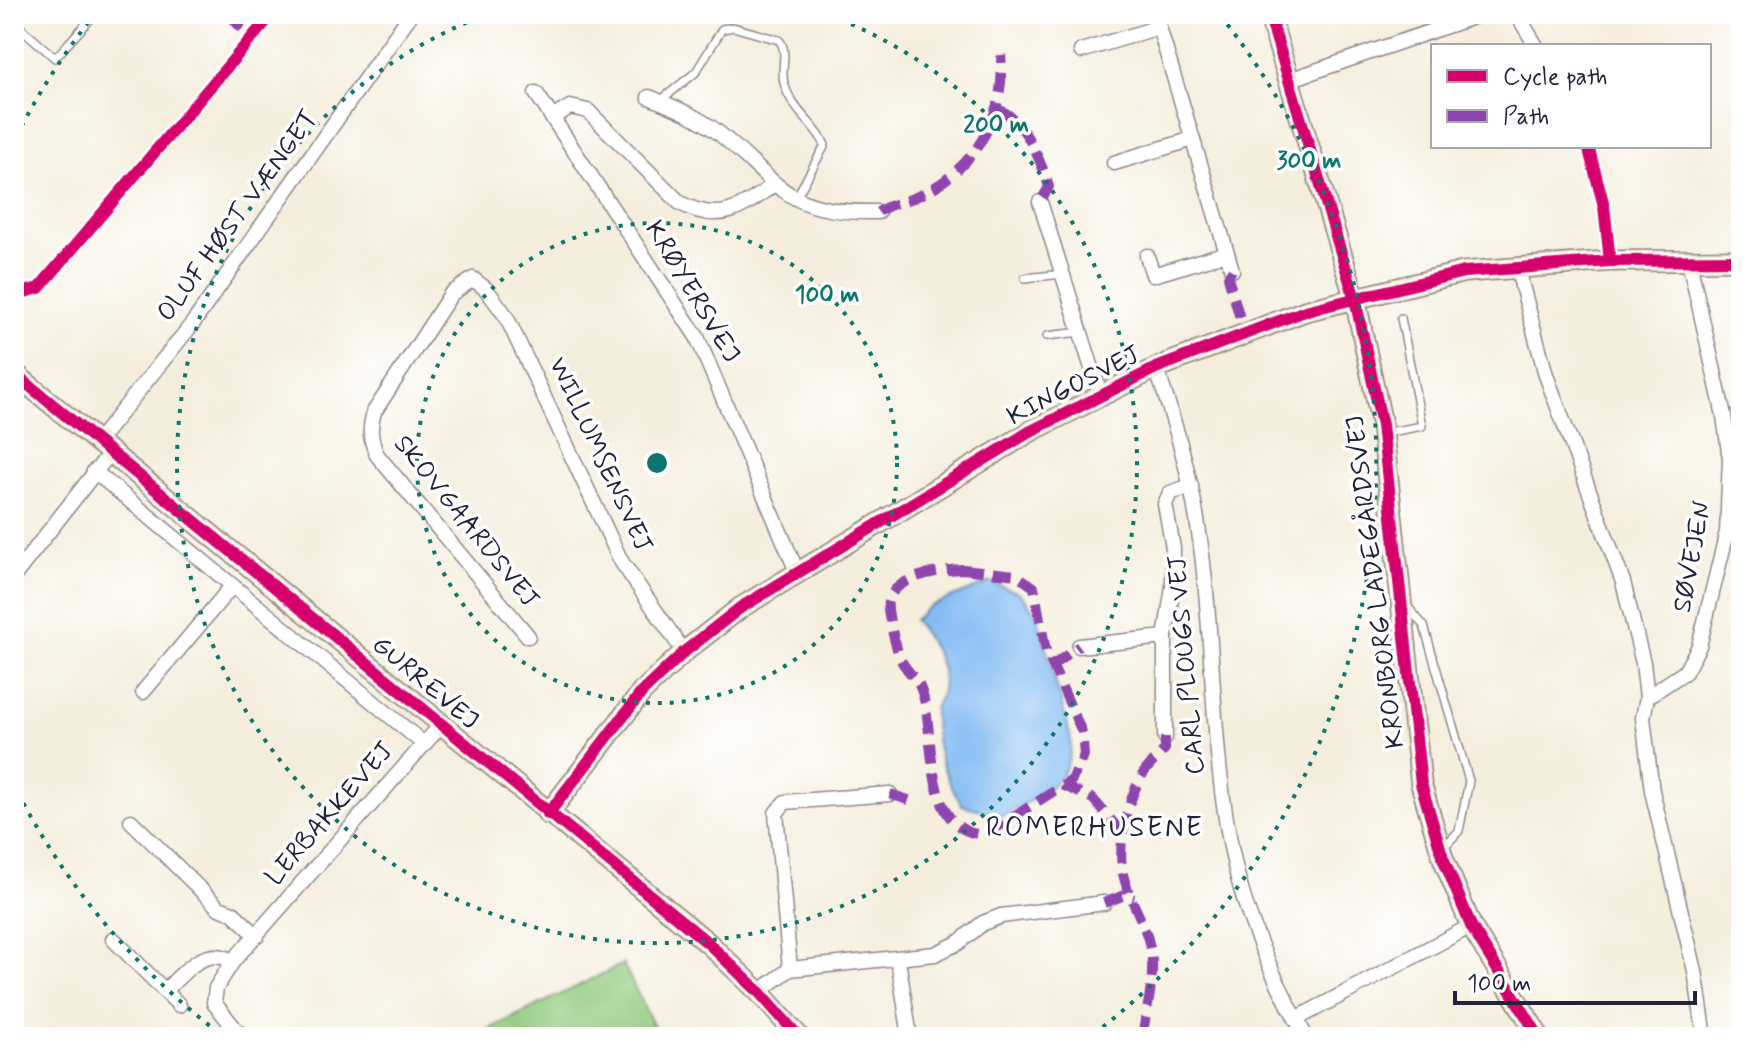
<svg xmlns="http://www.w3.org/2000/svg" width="1755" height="1051" font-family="Mynerve,sans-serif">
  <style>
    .green { fill: #92cb7f; stroke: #5a765d; stroke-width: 2 }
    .water { fill: #82bcf3; stroke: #526f97; stroke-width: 2 }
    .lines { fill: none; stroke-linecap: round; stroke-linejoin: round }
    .lane-casing { stroke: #8c888c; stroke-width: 10 }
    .street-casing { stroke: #8c888c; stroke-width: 17 }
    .secondary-casing { stroke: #8c888c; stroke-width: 23 }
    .lane { stroke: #fff; stroke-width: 7 }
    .street { stroke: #fff; stroke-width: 14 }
    .secondary { stroke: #fce5c4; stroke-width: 20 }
    .quiet { stroke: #8e44ad; stroke-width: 10; stroke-dasharray: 20 10; stroke-linecap: butt }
    .cycleway-casing { stroke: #fff; stroke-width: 17 }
    .cycleway { stroke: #d6006c; stroke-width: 12 }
    .ring { fill: none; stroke: #0f766e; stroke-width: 4; stroke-dasharray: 4 8 }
    .labels { text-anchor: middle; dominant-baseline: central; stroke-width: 7; stroke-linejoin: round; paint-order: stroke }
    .street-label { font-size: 26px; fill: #22223b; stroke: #fff }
    .neighbourhood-label { font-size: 28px; letter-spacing: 2px; fill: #22223b; stroke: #fff }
    .centre { fill: #0f766e; stroke: #fff; stroke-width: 4 }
    .ring-label { font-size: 24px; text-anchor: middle; font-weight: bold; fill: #0f766e; stroke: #fff; stroke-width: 7; stroke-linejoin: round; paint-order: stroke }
  </style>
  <rect width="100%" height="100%" fill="#fff"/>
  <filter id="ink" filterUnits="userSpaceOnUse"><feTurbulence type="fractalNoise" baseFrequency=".0125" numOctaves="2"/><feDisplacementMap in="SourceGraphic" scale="16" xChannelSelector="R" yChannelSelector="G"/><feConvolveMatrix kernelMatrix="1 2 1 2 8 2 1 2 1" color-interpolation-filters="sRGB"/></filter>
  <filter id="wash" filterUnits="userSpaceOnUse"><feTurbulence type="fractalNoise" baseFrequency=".006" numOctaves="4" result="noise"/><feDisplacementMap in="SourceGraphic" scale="32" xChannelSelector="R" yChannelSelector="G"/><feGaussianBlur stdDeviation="1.8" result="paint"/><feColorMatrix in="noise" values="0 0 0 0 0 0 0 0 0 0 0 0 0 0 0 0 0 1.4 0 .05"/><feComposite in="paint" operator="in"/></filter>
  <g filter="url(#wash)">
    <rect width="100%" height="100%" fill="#f5eedc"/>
    <path class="green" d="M623,964L659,1037H473Z"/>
    <path class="water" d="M990,582L1020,593L1037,615L1070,734C1076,782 1040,795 1003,816L962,805C943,774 934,748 934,711C934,704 939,700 941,694C949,666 930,641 914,620L930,606Z"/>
  </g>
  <g filter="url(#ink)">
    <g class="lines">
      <defs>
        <g id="lane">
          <path d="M14,22L55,58L95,14"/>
          <path d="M660,101L696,72L722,29L733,27L779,40C789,51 780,69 784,83C792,112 816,124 825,145L796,198"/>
          <path d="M1025,278L1063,274"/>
          <path d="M1047,336L1080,332"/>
          <path d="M1385,433L1422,426L1401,318"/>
          <path d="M1407,606L1424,626L1469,781L1459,831L1442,849"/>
        </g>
        <g id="street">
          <path d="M1155,14L1232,270"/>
          <path d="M1517,14L1536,46"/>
          <path d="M1081,51L1159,27"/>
          <path d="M1289,80L1482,14"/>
          <path d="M536,93L697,337L798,574"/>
          <path d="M649,97C674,107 699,117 720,134C782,186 786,214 878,212"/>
          <path d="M552,118L570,107L588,111L680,203C719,224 740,210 773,185"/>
          <path d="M1114,163L1193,139"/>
          <path d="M1040,202L1100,394"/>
          <path d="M1147,256L1153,275L1227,253"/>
          <path d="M1517,267L1546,375L1623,582L1643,663L1647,697L1643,718L1652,791L1695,971L1705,1037"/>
          <path d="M1156,368C1174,419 1190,472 1198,526C1216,640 1209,757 1236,870C1250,929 1276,984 1306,1037"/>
          <path d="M97,442L193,323L411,14"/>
          <path d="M94,471L424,744"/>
          <path d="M14,576L110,453"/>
          <path d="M528,636L377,455C370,439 369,428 374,412L451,294L473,279L486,289L506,316L621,561L684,652"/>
          <path d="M1079,646L1165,637"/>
          <path d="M143,692L232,586"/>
          <path d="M1647,697L1685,672L1699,646L1727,532L1730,459L1724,416L1689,261"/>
          <path d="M1165,737V637L1173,587V548L1165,504L1170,493L1191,486"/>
          <path d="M131,821L219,908L233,913L257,936"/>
          <path d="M113,939L179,1005"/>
          <path d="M898,960L910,1037"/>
          <path d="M790,969L776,813L785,802L890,794"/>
          <path d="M165,991C184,972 205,945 233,961"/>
          <path d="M759,992L790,969L935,954L958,943L983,923L1001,916L1104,903"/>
          <path d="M1296,1019L1471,926"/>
          <path d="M242,1037L214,1003L216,988L233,961L441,725"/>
        </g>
        <g id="secondary">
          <path d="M1269,14L1355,299L1382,425L1421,784L1443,858L1471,926L1539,1037"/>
          <path d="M14,373L708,943L759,992L799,1037"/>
          <path d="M548,814L642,692L684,652L740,608L1031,431L1156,368L1305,311L1464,272L1610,261L1741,260"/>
        </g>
      </defs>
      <use href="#lane" class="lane-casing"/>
      <use href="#street" class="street-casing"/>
      <use href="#secondary" class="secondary-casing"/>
      <use href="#lane" class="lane"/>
      <use href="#street" class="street"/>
      <use href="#secondary" class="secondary"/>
      <g class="quiet">
        <path d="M229,14L251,40"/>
        <path d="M996,109C1023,115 1042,163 1049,187L1040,202"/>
        <path d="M878,212C890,203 905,202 918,196C973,171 1007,116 1001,55"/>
        <path d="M1232,270L1228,277L1244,332"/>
        <path d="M963,569L1016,575L1034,587L1046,651L1082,732L1084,755L1072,780L992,830L977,834C920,824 937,725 920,687C915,677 907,671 902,662C897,653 886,611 888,602C895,575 942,570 963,569Z"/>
        <path d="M1052,666L1079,646"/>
        <path d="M1062,785L1093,799L1124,835"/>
        <path d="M890,794L914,802"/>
        <path d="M1104,903L1122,896L1134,899"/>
        <path d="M1142,1037C1146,1013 1153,987 1152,963C1151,929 1130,905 1123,874C1117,846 1127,802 1141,777C1147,767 1157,758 1165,749V737"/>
      </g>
      <defs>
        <g id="cycleway">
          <path d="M1269,14L1355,299L1382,425L1421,784L1443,858L1471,926L1539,1037"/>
          <path d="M1588,146L1604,206L1610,261"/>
          <path d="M14,295L39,288L272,14"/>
          <path d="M14,373L708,943L759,992L799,1037"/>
          <path d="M548,814L642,692L684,652L740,608L1031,431L1156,368L1305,311L1464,272L1610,261L1741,260"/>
        </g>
      </defs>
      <use href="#cycleway" class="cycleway-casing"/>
      <use href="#cycleway" class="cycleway"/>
    </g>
  </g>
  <g class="ring">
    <circle cx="657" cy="463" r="240"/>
    <path d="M829 15A480 480 0 1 1 485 15"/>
    <path d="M219 1033A719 719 0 0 1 16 789M16 137A719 719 0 0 1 94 15M1220 15A719 719 0 0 1 1095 1033"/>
  </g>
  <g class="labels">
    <g class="street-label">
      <text transform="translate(238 216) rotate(-54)">OLUF HØST VÆNGET</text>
      <text transform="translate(692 292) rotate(59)">KRØYERSVEJ</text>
      <text transform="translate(1074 386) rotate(-27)">KINGOSVEJ</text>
      <text transform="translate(600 455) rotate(65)">WILLUMSENSVEJ</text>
      <text transform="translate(466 522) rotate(51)">SKOVGAARDSVEJ</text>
      <text transform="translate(1693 557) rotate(-79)">SØVEJEN</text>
      <text transform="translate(1376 582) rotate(-97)">KRONBORG LADEGÅRDSVEJ</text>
      <text transform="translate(1187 665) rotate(-95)">CARL PLOUGS VEJ</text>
      <text transform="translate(425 683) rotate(40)">GURREVEJ</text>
      <text transform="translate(330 814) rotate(-49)">LERBAKKEVEJ</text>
    </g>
    <g class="neighbourhood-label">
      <text x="1095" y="828">ROMERHUSENE</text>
    </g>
  </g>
  <circle cx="657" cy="463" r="12" class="centre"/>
  <g class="ring-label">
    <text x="996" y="132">200 m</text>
    <text x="1309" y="168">300 m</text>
    <text x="827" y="302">100 m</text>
  </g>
  <rect width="1755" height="1051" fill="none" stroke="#fff" stroke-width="48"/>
  <rect x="1431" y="44" width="280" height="104" fill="#ffffff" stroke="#a7a7b1" stroke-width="2"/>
  <rect x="1447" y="70" width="40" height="12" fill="#d6006c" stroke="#a7a7b1" stroke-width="2"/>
  <text x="1503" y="84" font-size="24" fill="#22223b">Cycle path</text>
  <rect x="1447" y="110" width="40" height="12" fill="#8e44ad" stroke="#a7a7b1" stroke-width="2"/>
  <text x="1503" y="124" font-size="24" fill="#22223b">Path</text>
  <path d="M1455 991v12h240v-12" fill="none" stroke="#22223b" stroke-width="4"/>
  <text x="1467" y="991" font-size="24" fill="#22223b" stroke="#ffffff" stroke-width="6" paint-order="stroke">100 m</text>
</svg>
